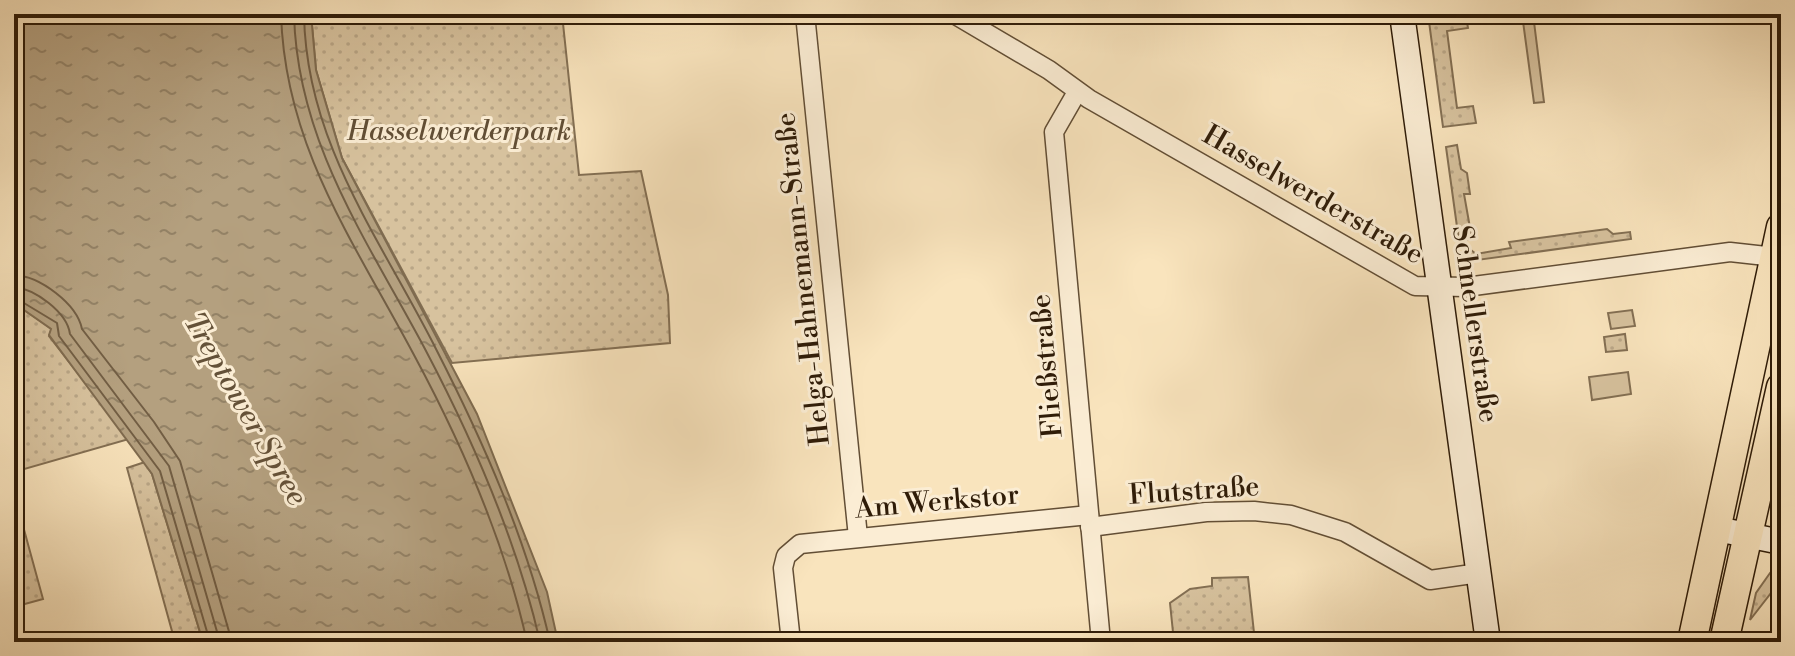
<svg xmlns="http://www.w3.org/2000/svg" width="1795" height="656" font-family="'Libre Bodoni',serif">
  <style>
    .grass { fill: url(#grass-dots); stroke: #836f53; stroke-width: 2 }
    .garden { fill: #d7c29e; stroke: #836f53; stroke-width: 2 }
    .water { fill: url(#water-ripples); stroke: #7f6b4f; stroke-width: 2 }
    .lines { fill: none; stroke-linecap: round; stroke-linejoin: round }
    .shore { stroke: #725e44; stroke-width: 2 }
    .street-casing { stroke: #624e35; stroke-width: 21 }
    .secondary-casing { stroke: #2f1c08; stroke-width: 27 }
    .primary-casing { stroke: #2f1c08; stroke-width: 31 }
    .street { stroke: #fbedd4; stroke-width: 18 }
    .secondary { stroke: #fbedd4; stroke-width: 24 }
    .primary { stroke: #f9e4bd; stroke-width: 28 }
    .labels { text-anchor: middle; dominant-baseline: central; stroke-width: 6; stroke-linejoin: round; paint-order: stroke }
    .park-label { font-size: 28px; font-style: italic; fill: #614e35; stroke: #fbedd4 }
    .street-label { font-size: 28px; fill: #2f1c08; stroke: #fbedd4 }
    .water-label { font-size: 30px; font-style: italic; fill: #645138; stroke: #fbedd4 }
  </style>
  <defs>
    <pattern id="grass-dots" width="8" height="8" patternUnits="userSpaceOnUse" patternTransform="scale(2)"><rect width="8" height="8" fill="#d7c29e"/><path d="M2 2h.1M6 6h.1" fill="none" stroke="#b9a687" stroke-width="1.8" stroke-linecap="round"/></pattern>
    <pattern id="water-ripples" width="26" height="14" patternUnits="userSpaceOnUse" patternTransform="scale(2)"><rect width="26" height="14" fill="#b4a07f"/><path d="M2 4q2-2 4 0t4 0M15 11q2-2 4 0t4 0" fill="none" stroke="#938266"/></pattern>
  </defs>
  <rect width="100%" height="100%" fill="#f9e4bd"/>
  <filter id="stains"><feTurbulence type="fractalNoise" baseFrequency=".0025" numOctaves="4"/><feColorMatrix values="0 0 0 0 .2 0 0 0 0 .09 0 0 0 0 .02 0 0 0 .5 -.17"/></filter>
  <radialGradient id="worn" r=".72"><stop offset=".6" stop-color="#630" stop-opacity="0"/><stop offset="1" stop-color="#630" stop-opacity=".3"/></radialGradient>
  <g class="grass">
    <path d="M311,14H562L579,175L641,171L668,295L670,343L452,363L342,158L316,70Z"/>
    <path d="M1428,14H1437L1450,24L1467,22L1468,28L1447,31L1457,108L1473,106L1476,123L1443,127Z"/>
    <path d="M1457,145L1461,169L1467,173L1470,194H1464L1472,239L1464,240L1458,234L1446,147Z"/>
    <path d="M1607,229L1613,234L1630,232L1631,239L1470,261L1468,251L1471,250L1476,254L1511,248L1509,242Z"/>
    <path d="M14,303L52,329L49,336L129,439L14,472Z"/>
    <path d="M1625,334L1627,350L1606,352L1604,337Z"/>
    <path d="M145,462L152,474L203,642H175L127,468Z"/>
    <path d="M14,493L43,599L14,607Z"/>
    <path d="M1770,573L1781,580L1750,620L1756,593Z"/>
    <path d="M1248,577L1255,642H1174L1170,603L1190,589L1212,586V578Z"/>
  </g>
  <g class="garden">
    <path d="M1522,14H1533L1544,102L1534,103Z"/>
    <path d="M1632,310L1635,326L1611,329L1608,313Z"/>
    <path d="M1628,372L1631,394L1592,400L1589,377Z"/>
  </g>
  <path class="water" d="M14,14H311L316,70L342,158L477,414L547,592L558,642H203L152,474L49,335L51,329L14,303Z"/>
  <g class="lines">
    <g class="shore">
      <path d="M281,14C285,147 354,242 414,355C462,444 505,543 527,642"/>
      <path d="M294,14C297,142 367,240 425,349C473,440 517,541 540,642"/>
      <path d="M304,14C306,143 380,238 436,349C483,441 527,540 550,642"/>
      <path d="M14,275C40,276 77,304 82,329L154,422L180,461L232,642"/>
      <path d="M14,287C35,289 67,312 70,334L169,466L220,642"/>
      <path d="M14,297L57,323L59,336L160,471L210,642"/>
    </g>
    <defs>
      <g id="street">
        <path d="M805,14L858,537"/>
        <path d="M954,14L1049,70L1089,99L1415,286L1466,287L1730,252L1775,257"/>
        <path d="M1077,92L1054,132L1101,642"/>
        <path d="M1090,527L1206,512L1254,511L1291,515L1345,532L1430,580L1479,573"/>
        <path d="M791,642L783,568L786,556L800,544L1089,515"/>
      </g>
      <g id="secondary">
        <path d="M1402,14L1488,642"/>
        <path d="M1717,529L1781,542"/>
      </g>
      <g id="primary">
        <path d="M1692,642L1781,227"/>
        <path d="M1724,642L1781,387"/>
      </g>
    </defs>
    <use href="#street" class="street-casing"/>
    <use href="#secondary" class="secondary-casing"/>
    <use href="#primary" class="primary-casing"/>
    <use href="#street" class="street"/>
    <use href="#secondary" class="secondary"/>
    <use href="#primary" class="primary"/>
  </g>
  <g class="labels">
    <g class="park-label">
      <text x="459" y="131">Hasselwerderpark</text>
    </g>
    <g class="street-label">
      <text transform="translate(1313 195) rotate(30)">Hasselwerderstraße</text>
      <text transform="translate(803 279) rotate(-96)">Helga-Hahnemann-Straße</text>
      <text transform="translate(1475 324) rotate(82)">Schnellerstraße</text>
      <text transform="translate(1047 366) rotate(-95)">Fließstraße</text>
      <text transform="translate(1194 491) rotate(-4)">Flutstraße</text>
      <text transform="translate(937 502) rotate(-5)">Am Werkstor</text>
    </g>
    <g class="water-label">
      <text transform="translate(245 409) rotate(60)">Treptower Spree</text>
    </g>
  </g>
  <rect width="1795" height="656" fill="none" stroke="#f9e4bd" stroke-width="48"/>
  <rect x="16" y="16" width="1763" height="624" fill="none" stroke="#2f1c08" stroke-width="4"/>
  <rect x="24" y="24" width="1747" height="608" fill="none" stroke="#2f1c08" stroke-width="2"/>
  <rect width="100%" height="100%" filter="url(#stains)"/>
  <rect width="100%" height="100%" fill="url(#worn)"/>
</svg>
